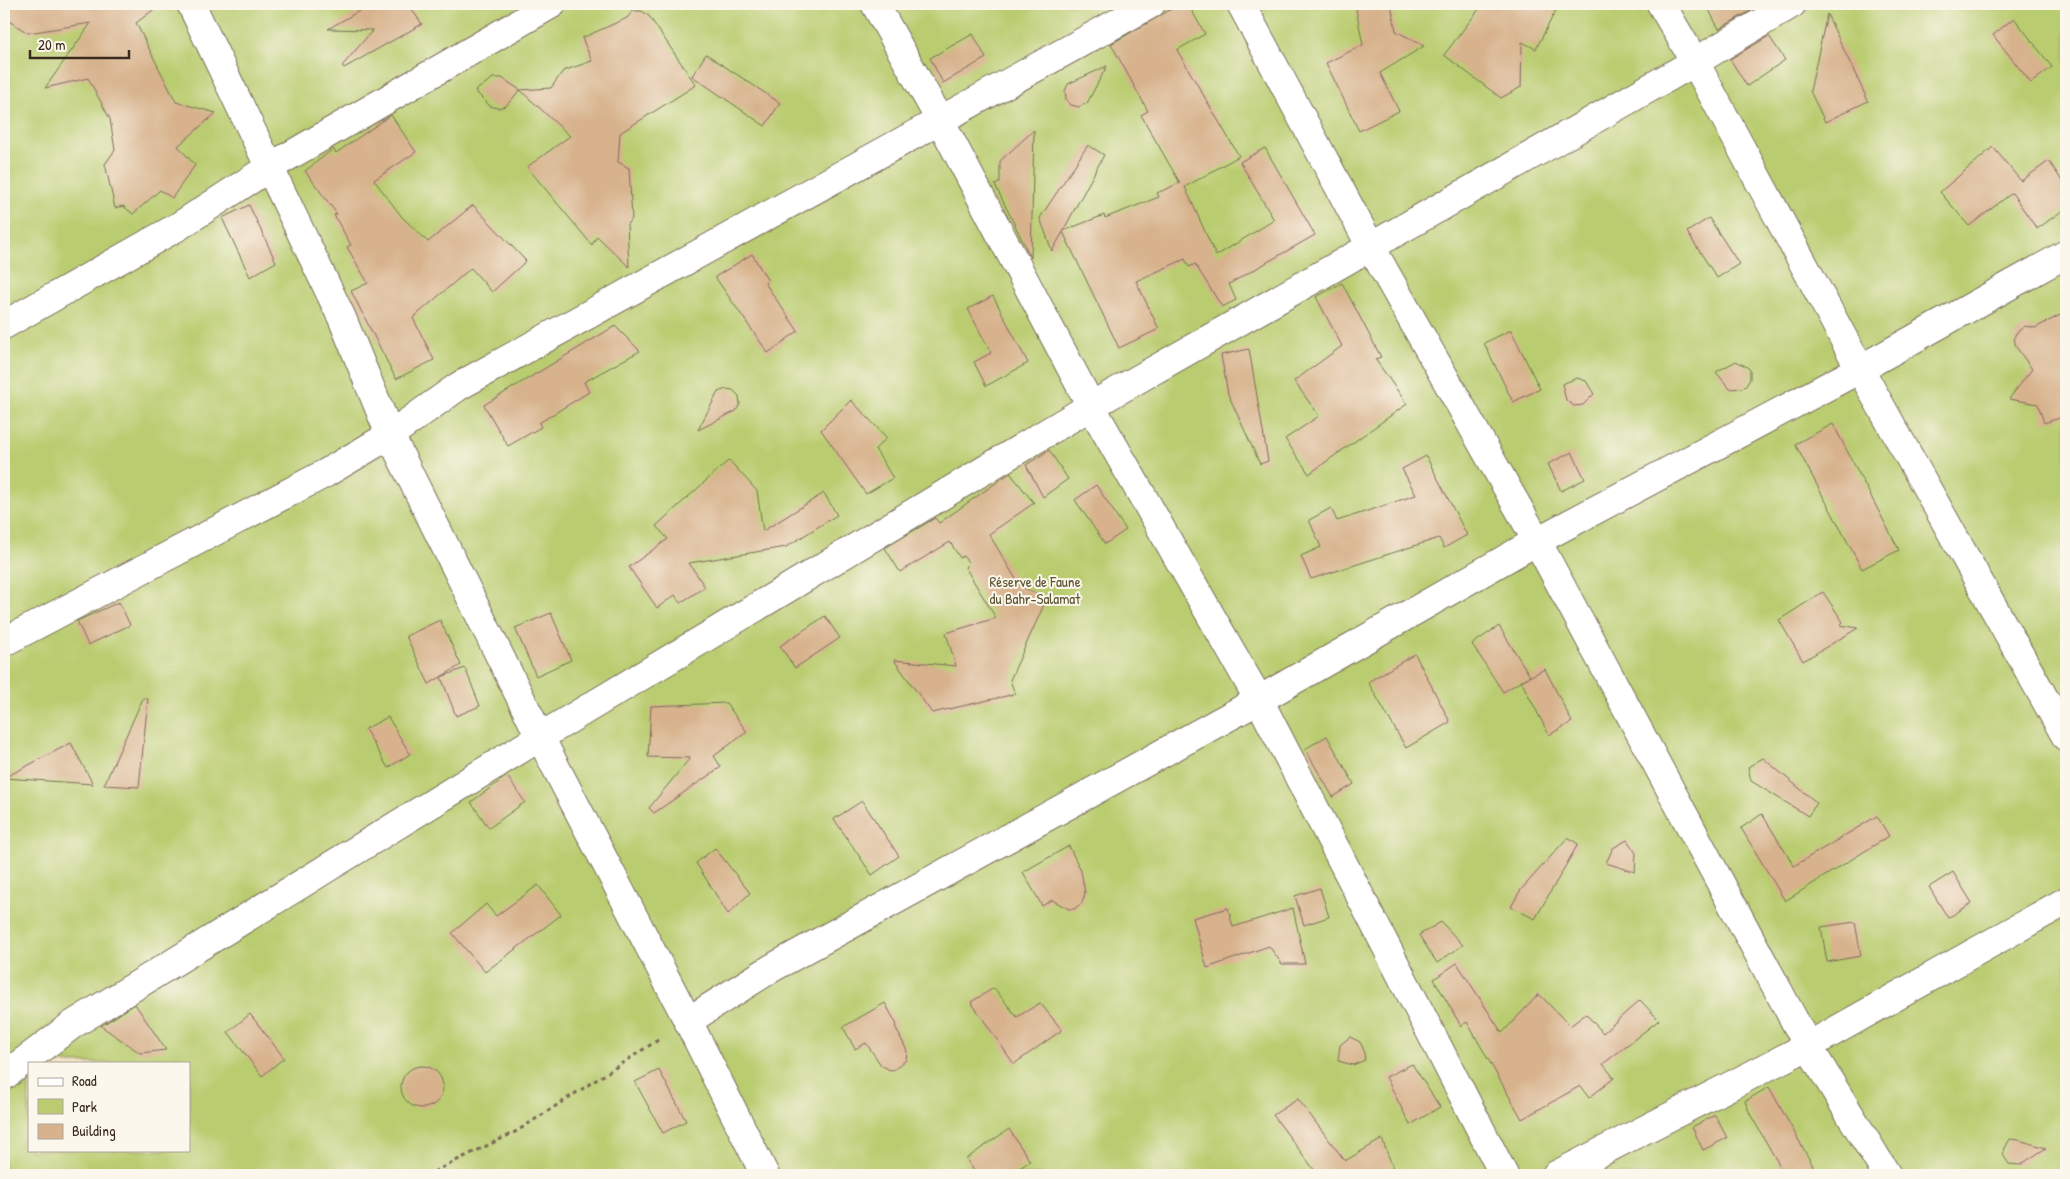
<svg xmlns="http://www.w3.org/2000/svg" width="2070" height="1179" font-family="'Patrick Hand',sans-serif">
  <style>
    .green { fill: #bacc6f; stroke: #7a7b46; fill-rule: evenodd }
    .building { fill: #d7b28c }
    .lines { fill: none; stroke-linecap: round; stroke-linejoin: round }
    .street-casing { stroke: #7b6b5a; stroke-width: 30 }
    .path { stroke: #7b6b5a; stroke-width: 3; stroke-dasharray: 4 4; stroke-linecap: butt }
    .street { stroke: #fff; stroke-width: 28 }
    .labels { text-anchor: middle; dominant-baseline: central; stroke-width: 4; stroke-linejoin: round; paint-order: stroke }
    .park-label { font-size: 15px; fill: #5b5232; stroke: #fbf7ec }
  </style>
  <rect width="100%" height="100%" fill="#fbf7ec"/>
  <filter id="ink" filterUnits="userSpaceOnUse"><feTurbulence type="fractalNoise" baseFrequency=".02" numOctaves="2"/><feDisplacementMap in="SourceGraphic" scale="10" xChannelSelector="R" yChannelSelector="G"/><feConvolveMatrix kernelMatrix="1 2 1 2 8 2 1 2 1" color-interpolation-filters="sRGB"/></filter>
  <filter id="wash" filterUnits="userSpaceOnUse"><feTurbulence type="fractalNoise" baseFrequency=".0096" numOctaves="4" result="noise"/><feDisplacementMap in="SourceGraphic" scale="20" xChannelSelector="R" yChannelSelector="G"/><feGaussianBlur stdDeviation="1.12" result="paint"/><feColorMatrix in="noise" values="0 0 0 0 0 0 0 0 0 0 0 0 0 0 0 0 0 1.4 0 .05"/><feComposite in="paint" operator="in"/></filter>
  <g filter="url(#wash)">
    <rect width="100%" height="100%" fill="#f3e4c9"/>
    <path class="green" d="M4,4H2066V1175H4ZM29,1063H189V1150H29Z"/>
    <g id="blocks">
      <g class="building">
        <path d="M4,4H161L136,23L176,102L216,113L178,146L195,165L172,198L160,190L133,214L123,206L115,208L105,164L115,150L110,119L88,78L45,88L91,23L28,33L4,18Z"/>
        <path d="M371,4H408L422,24L344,68L342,66L373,30L328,29Z"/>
        <path d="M1180,4H1188L1205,34L1177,50L1239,156L1185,187L1216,256L1274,220L1240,162L1265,148L1315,235L1229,284L1236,300L1222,307L1195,264L1189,267L1185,259L1136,281L1159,329L1119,348L1063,232L1052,251L1040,218L1088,145L1104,155L1063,231L1104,215L1105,218L1159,197L1157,193L1180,183L1141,115L1148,111L1111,44Z"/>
        <path d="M1355,4H1391L1396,31L1424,46L1380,73L1399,111L1359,131L1326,63L1363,45Z"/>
        <path d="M1483,4H1559L1536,49L1522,42L1521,87L1501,98L1444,55Z"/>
        <path d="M1706,4H1748L1752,10L1719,29Z"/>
        <path d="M633,11H642L649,16L696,85L620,133L618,162L629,168L632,219L627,224L629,267L597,236L592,245L527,167L570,136L520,90L551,88L563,71L592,61L582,38L627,18Z"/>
        <path d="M1827,14L1868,101L1825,122L1810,91Z"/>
        <path d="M2014,18L2052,67L2031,83L1993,35Z"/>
        <path d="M973,34L986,58L943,83L930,58Z"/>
        <path d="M1769,36L1785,60L1747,86L1730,59Z"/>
        <path d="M706,54L780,103L765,126L692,76Z"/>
        <path d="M1107,66L1087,103L1079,107L1071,105L1066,99L1065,91L1068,84Z"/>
        <path d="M493,78H502L520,90L506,106L498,108L490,106L475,91Z"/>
        <path d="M391,115L416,152L374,180L402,217L428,242L473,205L526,261L492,292L471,268L413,318L434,360L396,379L351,291L368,283L347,247L351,245L334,215L337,214L305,171L333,149L336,153Z"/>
        <path d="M1034,130L1031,258L995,185L1000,182V161Z"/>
        <path d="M1993,147L2021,181L2049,161L2066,187V208L2037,229L2012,193L1969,226L1940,192Z"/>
        <path d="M249,205L276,262L250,277L222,218Z"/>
        <path d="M1709,218L1739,264L1717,278L1687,232Z"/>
        <path d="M752,254L768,281L765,283L798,331L768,353L715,277Z"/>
        <path d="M1342,283L1381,357L1375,359L1407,404L1309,474L1285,439L1319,416L1294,381L1342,346L1316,297Z"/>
        <path d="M993,296L1028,363L986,386L974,362L991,353L968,309Z"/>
        <path d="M2066,312V416L2044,423L2038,404L2009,399L2032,369L2016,347L2014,338L2016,333L2025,326L2035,328Z"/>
        <path d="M615,326L640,351L584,382L589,392L539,423L541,427L508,446L484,405Z"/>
        <path d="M1511,330L1540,389L1513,402L1484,343Z"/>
        <path d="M1249,349L1268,461L1260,464L1228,394L1221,355Z"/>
        <path d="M1736,361L1747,367L1750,370V379L1746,386L1742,388L1730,389L1716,372Z"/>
        <path d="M1577,378L1586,381L1594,394L1583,405L1574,406L1566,400L1562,384Z"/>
        <path d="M726,389L733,390L739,396L740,404L736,411L698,430L718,392Z"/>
        <path d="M851,400L887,438L875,449L893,478L866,494L821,430Z"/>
        <path d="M1833,424L1899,550L1862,569L1795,444Z"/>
        <path d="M1049,450L1068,479L1043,497L1026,465Z"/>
        <path d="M1572,452L1585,479L1561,491L1548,464Z"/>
        <path d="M1426,456L1467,535L1444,548L1439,538L1311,579L1301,556L1321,547L1309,520L1331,508L1337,521L1416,495L1402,469Z"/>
        <path d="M729,460L757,491L763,531L824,493L837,515L786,547L689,563L705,587L680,603L675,595L657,608L629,567L668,539L656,526Z"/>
        <path d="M1010,473L1034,503L989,534L1020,586L1047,598L1010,680L1015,694L932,713L894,660L956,666L946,633L996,618L965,567L969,563L963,556L960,558L950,542L900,572L885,548L935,518L939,523Z"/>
        <path d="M1096,485L1126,530L1105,544L1075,500Z"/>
        <path d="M1823,592L1843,622L1840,625L1858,628L1803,661L1779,620Z"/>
        <path d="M119,602L130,625L88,645L77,621Z"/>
        <path d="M551,613L571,660L536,676L515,628Z"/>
        <path d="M825,616L840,638L795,668L780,646Z"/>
        <path d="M440,620L461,665L429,684L406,636Z"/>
        <path d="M1499,626L1530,676L1503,692L1472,644Z"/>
        <path d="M1415,654L1450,722L1406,748L1368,682Z"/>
        <path d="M465,668L480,706L456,716L441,677Z"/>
        <path d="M1545,669L1572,722L1549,735L1521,681Z"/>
        <path d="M143,698L148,699L139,787L104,785Z"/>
        <path d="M726,703L747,732L714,756L721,767L654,813L649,808L690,758L648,757L651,706Z"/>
        <path d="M388,717L410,754L388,768L365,729Z"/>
        <path d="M1327,736L1354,784L1333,797L1305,749Z"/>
        <path d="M71,743L93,784L4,778Z"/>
        <path d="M1763,758L1817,803L1808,816L1751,781L1748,767Z"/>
        <path d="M507,776L525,802L489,828L471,802Z"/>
        <path d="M862,801L899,856L872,875L834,819Z"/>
        <path d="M1762,814L1794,866L1877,816L1889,836L1785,901L1741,828Z"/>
        <path d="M1568,837L1578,844L1535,919L1511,907L1520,891Z"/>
        <path d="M1627,840L1636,853L1635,872L1606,863L1613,848Z"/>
        <path d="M1069,846L1081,871L1085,893L1082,903L1074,909H1069L1052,900L1042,906L1023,872Z"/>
        <path d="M715,848L750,893L728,914L696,863Z"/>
        <path d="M1953,872L1972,903L1948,918L1929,887Z"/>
        <path d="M538,885L561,915L485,972L452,933L486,904L496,916Z"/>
        <path d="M1320,888L1329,917L1304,925L1295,896Z"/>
        <path d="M1228,908L1233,927L1293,908L1305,964H1282L1269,946L1207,968L1193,918Z"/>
        <path d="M1441,922L1463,945L1437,963L1419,935Z"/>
        <path d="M1855,922L1861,956L1827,962L1821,927Z"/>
        <path d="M1457,963L1502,1033L1539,994L1570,1026L1586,1014L1603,1033L1640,1000L1659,1020L1603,1064L1614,1078L1589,1098L1580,1086L1522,1119L1467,1022L1461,1026L1434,979Z"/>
        <path d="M994,988L1017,1017L1040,1003L1062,1030L1014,1064L971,1002Z"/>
        <path d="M885,1003L897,1025L895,1026L907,1051L906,1060L895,1069L890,1070L881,1065L866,1043L855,1049L843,1027Z"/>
        <path d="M135,1004L166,1050L140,1053L101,1026Z"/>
        <path d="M250,1014L284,1058L262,1076L228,1032Z"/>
        <path d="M1350,1037L1360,1042L1363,1048L1365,1060L1353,1065L1338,1061L1340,1045Z"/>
        <path d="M1412,1064L1440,1107L1410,1125L1386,1077Z"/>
        <circle cx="422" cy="1087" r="21"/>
        <path d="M659,1070L686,1121L663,1133L635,1082Z"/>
        <path d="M1769,1087L1818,1175H1785L1750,1114L1745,1101Z"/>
        <path d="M1298,1099L1345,1161L1382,1139L1393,1168L1378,1175H1318L1273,1115Z"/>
        <path d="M1715,1115L1727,1138L1703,1150L1692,1127Z"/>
        <path d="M1009,1129L1030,1161L1010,1175H977L966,1159Z"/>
        <path d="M2010,1139L2019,1140L2046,1148L2020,1165L2009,1164L2003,1155L2005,1148Z"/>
      </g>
    </g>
  </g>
  <g filter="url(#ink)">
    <use href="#blocks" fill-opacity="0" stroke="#7b6b5a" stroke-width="1"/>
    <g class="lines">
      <defs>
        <g id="street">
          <path d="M191,4L342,318L390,435L540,737L688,1021L765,1175"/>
          <path d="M875,4L940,120L1091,406L1259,700L1504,1175"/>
          <path d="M1241,4L1371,247L1537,541L1808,1046L1887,1175"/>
          <path d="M1661,4L1695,62L1860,369L2066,737"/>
          <path d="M4,325L179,226L270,167L552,4"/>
          <path d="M4,642L326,473L390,435L459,386L1151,4"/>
          <path d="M688,1021L772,968L1259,700L1537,541L1860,369L2066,254"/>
          <path d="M4,1076L72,1025L540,737L1091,406L1695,62L1792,4"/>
          <path d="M1556,1175L1808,1046L2066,901"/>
        </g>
      </defs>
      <use href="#street" class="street-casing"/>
      <path class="path" d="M427,1175L517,1131L661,1038"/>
      <use href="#street" class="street"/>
    </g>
  </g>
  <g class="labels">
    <g class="park-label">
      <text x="1035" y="581">Réserve de Faune<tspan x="1035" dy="17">du Bahr-Salamat</tspan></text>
    </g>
  </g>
  <rect width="2070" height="1179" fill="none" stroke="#fbf7ec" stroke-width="20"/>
  <rect x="28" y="1062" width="162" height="90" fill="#fbf7ec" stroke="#aea59a"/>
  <rect x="38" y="1078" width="25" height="8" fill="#ffffff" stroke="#aea59a"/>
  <text x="72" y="1086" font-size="15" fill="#3b2a1e">Road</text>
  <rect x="38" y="1099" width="25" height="15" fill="#bacc6f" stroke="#aea59a"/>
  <text x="72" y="1112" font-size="15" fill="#3b2a1e">Park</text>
  <rect x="38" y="1124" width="25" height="15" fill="#d7b28c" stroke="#aea59a"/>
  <text x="72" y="1136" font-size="15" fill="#3b2a1e">Building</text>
  <path d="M30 50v8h99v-8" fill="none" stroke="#3b2a1e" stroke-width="2.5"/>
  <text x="38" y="50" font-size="15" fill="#3b2a1e" stroke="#fbf7ec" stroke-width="4" paint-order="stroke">20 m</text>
</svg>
